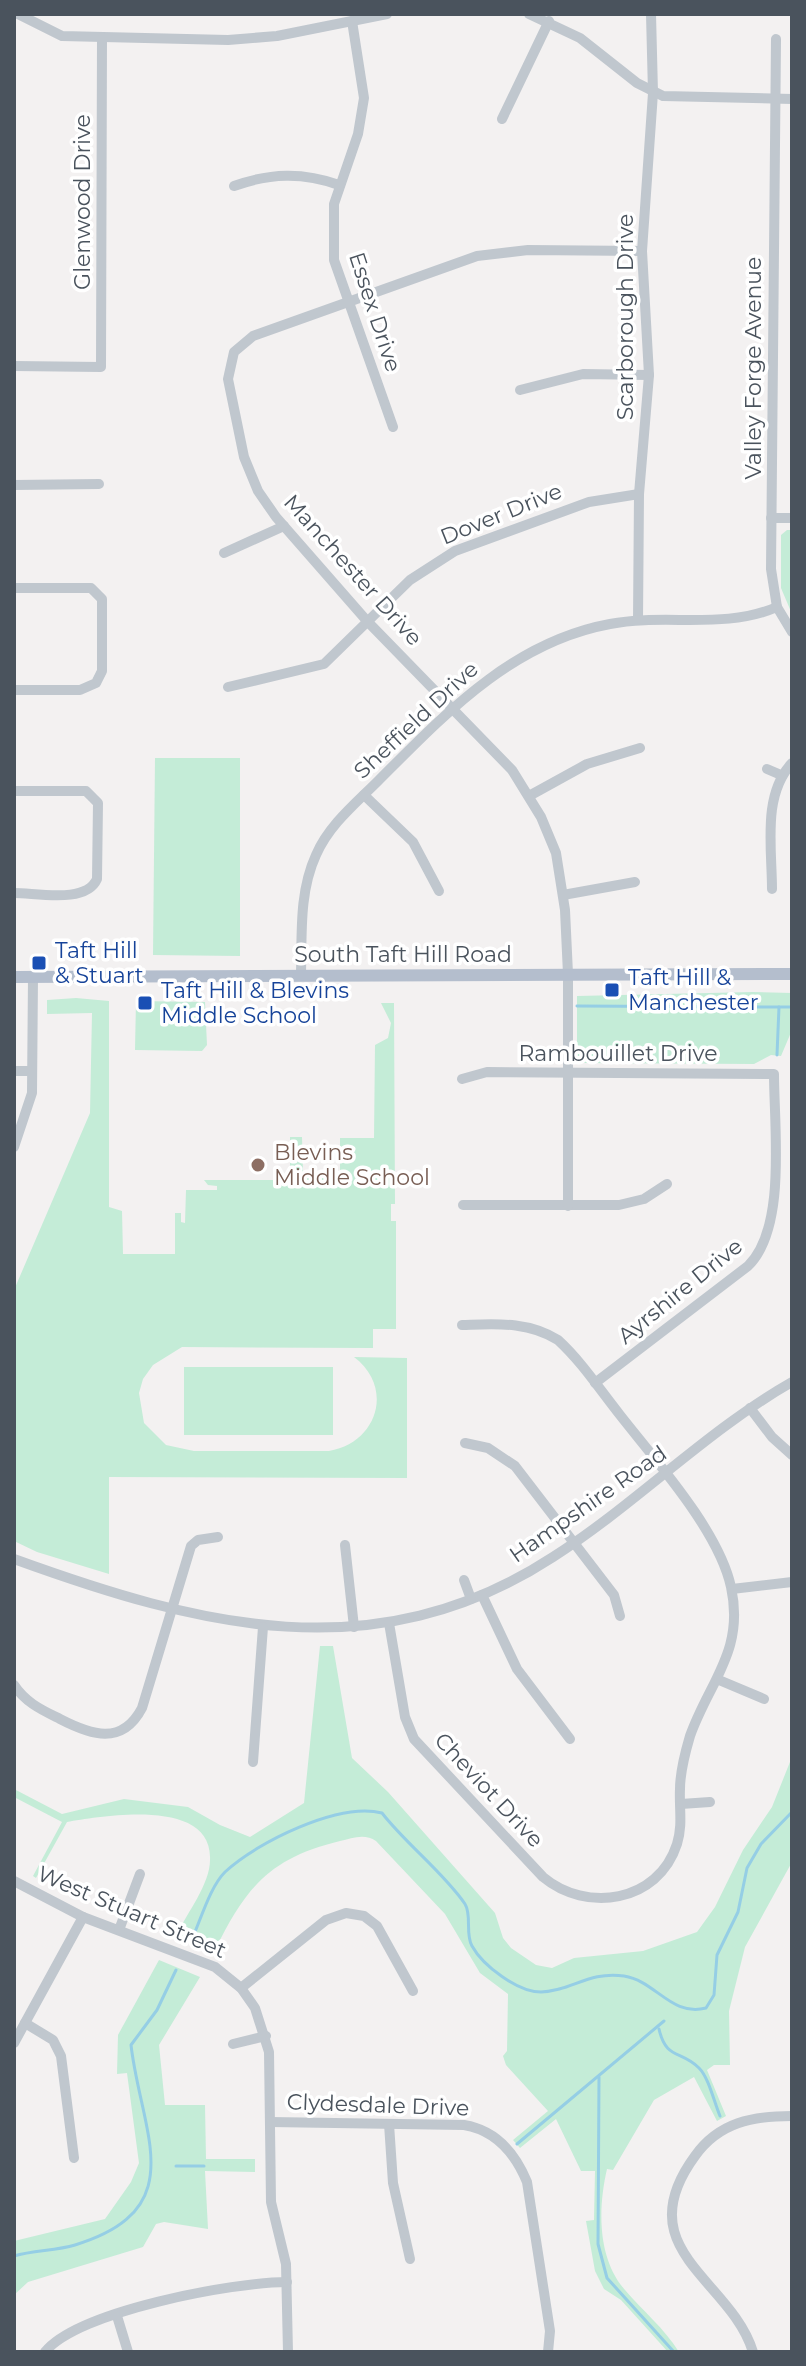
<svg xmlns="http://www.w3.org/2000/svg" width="806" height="2366" font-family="Montserrat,sans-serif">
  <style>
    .green { fill: #c4ecd7 }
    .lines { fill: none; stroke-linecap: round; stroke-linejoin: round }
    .stream { stroke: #95cee5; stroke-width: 3 }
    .minor { stroke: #c0c7ce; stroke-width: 10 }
    .major { stroke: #b4becd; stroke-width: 12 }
    .transit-dot { fill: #1a4fb4; stroke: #fff; stroke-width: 3 }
    .education-dot { fill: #8d6e63; stroke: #fff; stroke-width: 3 }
    .labels { text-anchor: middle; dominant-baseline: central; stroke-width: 7; stroke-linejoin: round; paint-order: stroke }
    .street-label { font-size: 22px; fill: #4a535d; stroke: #fff }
    .transit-label { font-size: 22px; fill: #164399; stroke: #fff; text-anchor: start }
    .education-label { font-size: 22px; fill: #785e54; stroke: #fff; text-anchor: start }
  </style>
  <rect width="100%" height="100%" fill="#f3f1f1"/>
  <g class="green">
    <path d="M787,530H792V614L781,588V535Z"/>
    <path d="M155,758H240V956L153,955Z"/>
    <path d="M753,992L792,993V1030L781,1056L771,1055L754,1064L585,1063L577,1058V996Z"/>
    <path d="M76,998L109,1001V1207L122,1211L123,1254H175V1213H181V1222L185,1223L186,1190H217V1186L208,1185L204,1180H290V1137H302L303,1173H340V1138H374L375,1045L388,1038L391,1023L381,1003H394L395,1204H391V1221H396V1329H373V1348L182,1347L153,1365L143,1379L139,1393L144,1423L166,1445L194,1451H329C377,1443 395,1388 354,1357L407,1358V1478L109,1477V1574L37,1552L14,1541V1290L90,1113L92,1013L47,1014V1000Z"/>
    <path d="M136,1001L205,1002L207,1045L202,1051L135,1050Z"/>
    <rect x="184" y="1367" width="149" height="68"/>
    <path d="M320,1646H333L352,1758L388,1792L495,1913L503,1938L511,1948L536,1965L552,1968L574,1958L643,1951L697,1932L715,1907L743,1850L772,1807L792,1757V1862L745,1947L729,2011L730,2065H714L707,2070L726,2116L717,2121L694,2077L654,2100L613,2170L607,2169C598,2208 597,2258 625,2290C643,2311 664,2328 679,2352H668L621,2300L604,2289L595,2271L586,2221L594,2220L595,2171H581L556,2119L520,2148L513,2140L548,2111L506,2065L503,2056L507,2051L508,1994L480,1973L445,1914L376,1841C365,1833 352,1838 340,1841C270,1858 246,1887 215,1950L177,1934C187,1913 210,1884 210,1860C213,1797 103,1816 67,1822L36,1878L33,1876L62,1822L14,1797V1789L62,1814L124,1799L188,1807L220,1825L250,1837L304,1803Z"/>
    <path d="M159,1960L200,1977L159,2045L165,2105H205L206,2159H255V2172L205,2171L208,2229L164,2222L156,2224L143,2247L28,2282L14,2295V2241L105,2219L131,2182L139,2163L127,2073L117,2074L118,2035Z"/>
  </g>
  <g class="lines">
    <g class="stream">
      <path d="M577,1006L779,1007"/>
      <path d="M777,1055L779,1007H792"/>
      <path d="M192,1939C201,1919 210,1887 225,1872C257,1842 339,1802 382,1813C406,1844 444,1873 465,1904C472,1915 465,1934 472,1946C483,1966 518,1992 541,1992C572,1991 588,1971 624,1976C656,1981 671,2017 706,2008L714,1995L717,1955L738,1912L747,1868L761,1844L792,1812"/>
      <path d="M659,2029C666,2060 681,2050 699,2068C709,2078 714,2102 720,2116"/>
      <path d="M599,2077L598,2244L607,2278L674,2352"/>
      <path d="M517,2144L664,2021"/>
      <path d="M176,2166H204"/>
      <path d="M14,2256C34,2250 55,2251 75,2245C193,2209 141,2133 131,2045L157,2010L176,1970"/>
    </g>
    <g class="minor">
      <path d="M18,14L62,36L228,40L277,36L387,14"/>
      <path d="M529,14L580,38L637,83L663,96L792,99"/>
      <path d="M352,21L364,98L358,134L334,204V260L393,427"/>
      <path d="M776,39L771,569L777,607L792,632"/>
      <path d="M502,119L549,21"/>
      <path d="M234,186C270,173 303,172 339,185"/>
      <path d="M14,366L101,367L102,38"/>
      <path d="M520,390L583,374L649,375"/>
      <path d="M14,485L99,484"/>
      <path d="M771,518H792"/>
      <path d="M224,553L284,526"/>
      <path d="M14,588H91L102,599V671L96,683L80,690H14"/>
      <path d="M638,620L639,494L649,375L642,251L653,93L651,14"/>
      <path d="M228,687L324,664L410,580L455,551L589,502L639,494"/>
      <path d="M767,769L781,775"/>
      <path d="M14,791H86L98,803L97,879C86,904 37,893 14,893"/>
      <path d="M364,795L413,842L439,891"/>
      <path d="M529,796L587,764L640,748"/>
      <path d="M772,889C772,848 762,795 792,763"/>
      <path d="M563,895L635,882"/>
      <path d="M301,974C302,934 299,892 316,855C329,825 355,804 378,781C445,714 512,642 610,624C665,613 724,630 777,607"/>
      <path d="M14,1071H32"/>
      <path d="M462,1079L487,1072L774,1074C774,1128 787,1228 748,1266L595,1383"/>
      <path d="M14,1147L32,1093L33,977"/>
      <path d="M463,1205H619L644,1199L667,1184"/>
      <path d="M568,1206V974L565,910L556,853L541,817L512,770L367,621L276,517L258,491L244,457L228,379L234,352L253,336L477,256L528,250L642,251"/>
      <path d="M750,1408L772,1437L792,1455"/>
      <path d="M465,1443L488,1448L515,1466L614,1595L620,1616"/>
      <path d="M345,1545L354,1627"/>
      <path d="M14,1559C199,1626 375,1673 553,1557C636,1504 706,1431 792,1382"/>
      <path d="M464,1580L471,1599"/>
      <path d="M732,1589L792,1582"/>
      <path d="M482,1595L517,1669L570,1739"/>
      <path d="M389,1623L405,1717L414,1739L543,1877C586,1913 658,1903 677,1844C683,1825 679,1808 680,1789C680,1771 685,1753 690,1736C709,1682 745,1651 731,1587C719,1531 656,1461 620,1415C600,1390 582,1362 558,1340C528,1321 496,1324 462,1325"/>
      <path d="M719,1680L764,1699"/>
      <path d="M14,1685C26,1703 42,1710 60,1719C91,1735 122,1746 142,1708L191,1546L198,1540L218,1537"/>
      <path d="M253,1762L263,1627"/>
      <path d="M681,1804L710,1802"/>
      <path d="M14,1881L83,1917L215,1967L241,1988L255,2008L269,2052L271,2202L286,2264L288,2352"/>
      <path d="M119,1930L140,1874"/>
      <path d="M241,1988L326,1920L346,1913L364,1916L377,1926L413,1991"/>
      <path d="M25,2023L53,2040L61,2056L74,2158"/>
      <path d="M14,2043L83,1917"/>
      <path d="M233,2044L266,2036"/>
      <path d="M270,2122L464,2125C495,2130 515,2153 527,2182L550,2331L548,2352"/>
      <path d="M389,2124L393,2183L410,2259"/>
      <path d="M117,2316L128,2352"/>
      <path d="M45,2352C78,2311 234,2282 287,2282"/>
      <path d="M753,2352C731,2279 626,2250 695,2156C719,2122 753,2116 792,2116"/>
    </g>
    <path class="major" d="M14,977L792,974"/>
  </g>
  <g class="transit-dot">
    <rect x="31" y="955" width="16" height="16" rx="4"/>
    <rect x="604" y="982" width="16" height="16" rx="4"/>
    <rect x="137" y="995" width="16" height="16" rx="4"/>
  </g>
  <circle class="education-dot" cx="258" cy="1165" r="8"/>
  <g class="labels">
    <g class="street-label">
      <text transform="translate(82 202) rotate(-90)">Glenwood Drive</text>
      <text transform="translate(375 312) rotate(72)">Essex Drive</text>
      <text transform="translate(625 317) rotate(-90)">Scarborough Drive</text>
      <text transform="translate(753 368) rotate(-90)">Valley Forge Avenue</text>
      <text transform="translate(501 514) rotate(-22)">Dover Drive</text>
      <text transform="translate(353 570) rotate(48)">Manchester Drive</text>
      <text transform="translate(416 720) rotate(-43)">Sheffield Drive</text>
      <text x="403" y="954">South Taft Hill Road</text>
      <text x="618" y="1053">Rambouillet Drive</text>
      <text transform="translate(680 1291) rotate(-39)">Ayrshire Drive</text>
      <text transform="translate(588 1504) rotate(-35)">Hampshire Road</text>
      <text transform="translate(489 1790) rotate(47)">Cheviot Drive</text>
      <text transform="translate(132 1912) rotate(23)">West Stuart Street</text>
      <text transform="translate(378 2105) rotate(2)">Clydesdale Drive</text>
    </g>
    <g class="transit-label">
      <text x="55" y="950">Taft Hill<tspan x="55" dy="25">&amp; Stuart</tspan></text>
      <text x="628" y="977">Taft Hill &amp;<tspan x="628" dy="25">Manchester</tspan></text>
      <text x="161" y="990">Taft Hill &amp; Blevins<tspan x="161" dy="25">Middle School</tspan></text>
    </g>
    <g class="education-label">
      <text x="274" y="1152">Blevins<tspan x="274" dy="25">Middle School</tspan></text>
    </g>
  </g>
  <rect width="806" height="2366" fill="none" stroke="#4a535d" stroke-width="32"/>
</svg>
